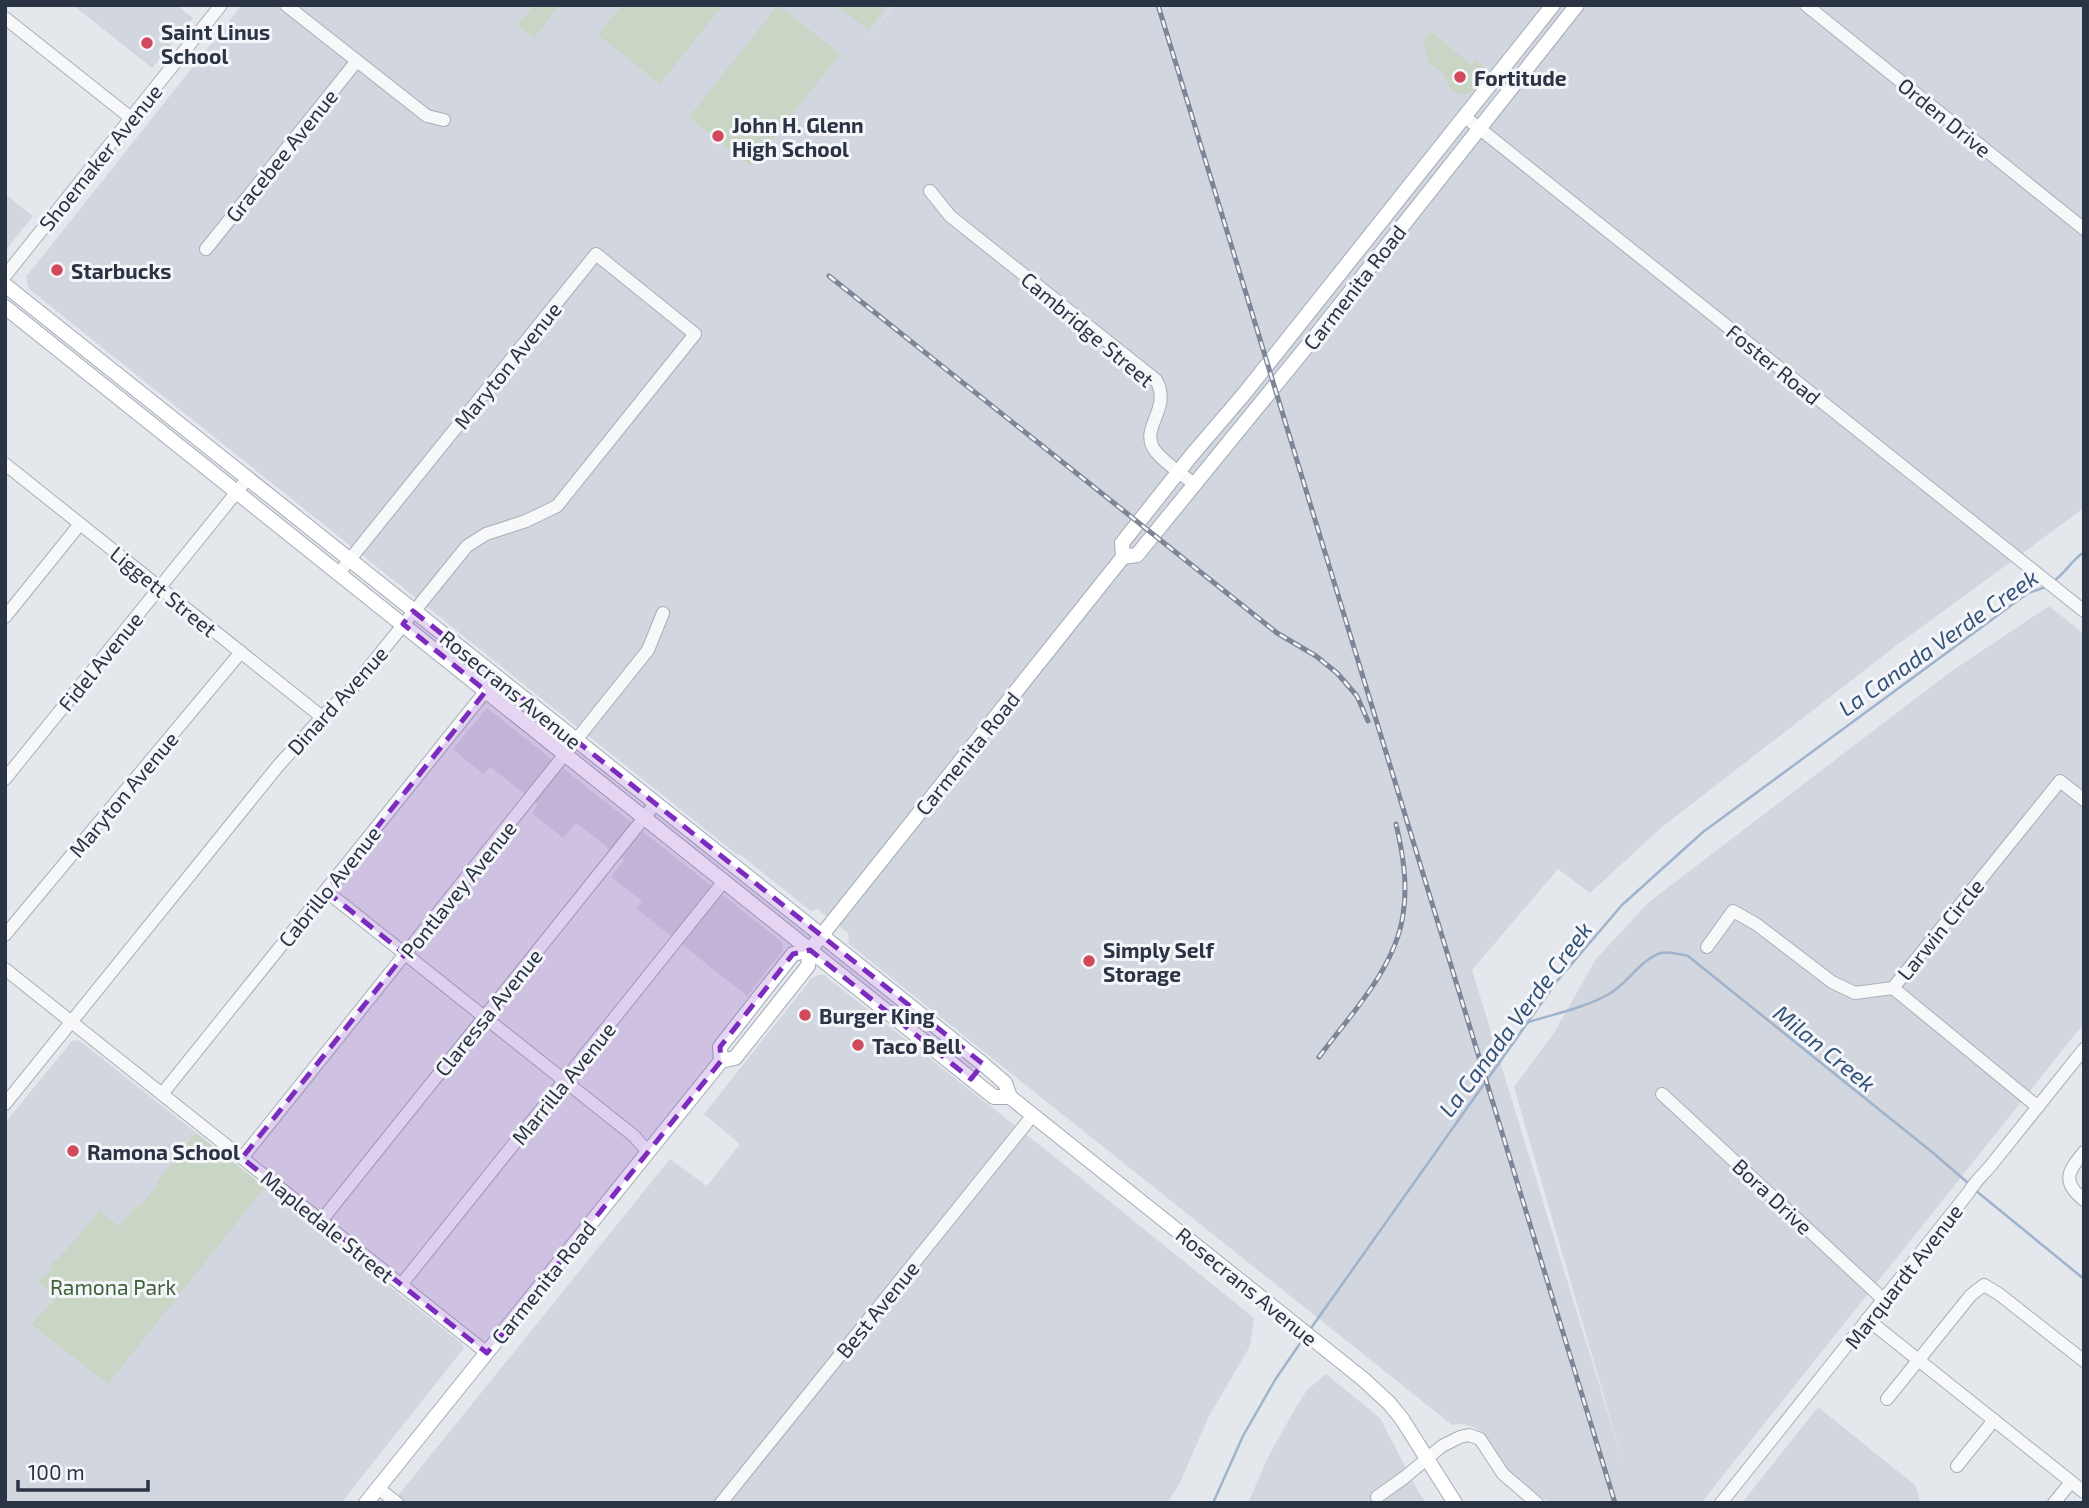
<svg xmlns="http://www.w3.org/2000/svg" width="2089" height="1508" font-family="'Exo 2',sans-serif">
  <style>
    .built { fill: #d2d6de }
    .green { fill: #c9d6c5 }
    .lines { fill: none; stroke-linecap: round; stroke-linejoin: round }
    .stream { stroke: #9fb4cc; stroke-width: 2.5 }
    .minor-casing { stroke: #a9aeb7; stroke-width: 14 }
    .major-casing { stroke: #a3abb8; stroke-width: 16 }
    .minor { stroke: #f7f8fa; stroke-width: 12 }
    .major { stroke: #fff; stroke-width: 14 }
    .rail-casing { stroke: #7d8696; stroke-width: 5 }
    .rail { stroke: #f4f6f9; stroke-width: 2.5; stroke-dasharray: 8; stroke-linecap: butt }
    .marked { fill: #7b2cbf; fill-opacity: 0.2; stroke: #7b2cbf; stroke-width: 5; stroke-dasharray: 14 9; stroke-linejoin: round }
    .poi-dot { fill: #d1495b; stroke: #f4f6f9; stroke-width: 2.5 }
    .labels { text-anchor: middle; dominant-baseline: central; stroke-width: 6; stroke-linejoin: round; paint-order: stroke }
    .poi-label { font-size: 21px; font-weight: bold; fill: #2b3445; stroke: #f4f6f9; text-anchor: start }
    .street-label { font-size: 21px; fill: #2b3445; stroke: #f4f6f9 }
    .park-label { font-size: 21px; fill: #3f6138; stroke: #f4f6f9 }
    .water-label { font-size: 23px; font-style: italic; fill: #34527a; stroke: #f4f6f9 }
  </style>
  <rect width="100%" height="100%" fill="#e4e7ec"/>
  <g class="built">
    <path d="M73,5H176L193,18L152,68Z"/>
    <path d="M242,5H893L865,42L894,5H2084V508L1897,645L1662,827L1590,893L1558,869L1472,970L1625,1469L1514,1087L1554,1033L1596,959L1649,902L1949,673L2049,606L2084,634V1023L1701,1503H1549L1506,1469L1486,1438L1475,1427L1461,1424L1452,1425L849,944L848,933L817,909L811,911L742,856L735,853L29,289L26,277Z"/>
    <path d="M5,194L33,216L5,251Z"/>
    <path d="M487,708L782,942L783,950L747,996L637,909L642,901L611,877L624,860L576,823L563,838L532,813L538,804L490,767L483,774L453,749Z"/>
    <path d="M818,975H824L1051,1154L1254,1318L1250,1346L1208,1418L1180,1483L1167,1503H392L670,1159L707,1186L740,1144L704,1114L811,979Z"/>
    <path d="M79,1040L462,1344L464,1348L341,1503H5V1123L72,1041Z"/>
    <path d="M1326,1374L1380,1418L1418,1491L1426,1503H1248L1270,1453L1295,1409L1307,1390Z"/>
    <path d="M1818,1407L1916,1486L1920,1503H1742Z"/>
  </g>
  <g class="green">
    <path d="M534,5H560L534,38L518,25Z"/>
    <path d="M622,5H723L660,84L598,35Z"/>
    <path d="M778,5L840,54L751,166L689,117Z"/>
    <path d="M836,5H886L881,14L868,30Z"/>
    <path d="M1430,31L1471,65L1475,60L1483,66L1485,72L1470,92L1463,95L1460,93L1458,94L1449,87L1444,74L1428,62L1424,40Z"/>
    <path d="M196,1133L265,1187L108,1384L31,1324L56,1299L39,1281L53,1267L51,1265L70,1246L99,1211L120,1227L136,1206L139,1208L158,1184L157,1182Z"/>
  </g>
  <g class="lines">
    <g class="stream">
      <path d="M2054,581C2066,572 2072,560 2084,552"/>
      <path d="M1526,1023C1553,1014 1585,1008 1609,994C1627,984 1642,958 1661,953C1669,951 1679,954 1688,956L1932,1152L1968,1183"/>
      <path d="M1975,1190L2084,1279"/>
      <path d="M1309,1331L1557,981L1622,905L1703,832L2028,593L2046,587"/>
      <path d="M1213,1503L1243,1436L1275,1380L1303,1339"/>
    </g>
    <defs>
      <g id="minor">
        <path d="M286,5L427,116L444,120"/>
        <path d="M1806,5L2084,229"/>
        <path d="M5,18L131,118"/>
        <path d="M1465,117L2084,611"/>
        <path d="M930,191L950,216L1156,380C1173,410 1137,428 1156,452C1166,464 1182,474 1194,484"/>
        <path d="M206,249L356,62"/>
        <path d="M5,276L221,5"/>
        <path d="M5,464L322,717"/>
        <path d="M5,617L80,524"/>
        <path d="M5,779L248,478"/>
        <path d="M326,891L634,1136L647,1151"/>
        <path d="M5,935L241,652"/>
        <path d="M1707,947L1733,911L1756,924L1832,982L1855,993L1893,988"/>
        <path d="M5,969L487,1353"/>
        <path d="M162,1094L497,677"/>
        <path d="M1662,1094L1883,1299"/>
        <path d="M5,1104L278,766L322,717L353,687L467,546L486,534L526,521L557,506L695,334L596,254L339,573"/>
        <path d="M2038,1107L1893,988L2060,781L2084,800"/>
        <path d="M2084,1152C2068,1171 2061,1182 2084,1200"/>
        <path d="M242,1158L648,650L663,613"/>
        <path d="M321,1221L655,804"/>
        <path d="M401,1285L724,881"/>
        <path d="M1867,1319L2084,1492"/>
        <path d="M1887,1399L1971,1295L1984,1285L1999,1294L2084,1361"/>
        <path d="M1957,1466L1994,1420"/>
        <path d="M378,1488L397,1503"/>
        <path d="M1377,1497L1405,1477L1442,1446L1460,1437L1469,1435L1480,1439L1503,1474L1537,1503"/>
        <path d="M721,1503L1033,1115"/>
        <path d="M1721,1503C1804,1400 1886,1295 1969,1192C1975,1181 1984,1174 1992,1164L2084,1049"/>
        <path d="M2054,1503L2071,1482"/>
      </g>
      <g id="major">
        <path d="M5,285L983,1064L1005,1083L1010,1097L1363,1379L1389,1403L1402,1419L1455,1503"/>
        <path d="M5,307L985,1090L994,1097H1010"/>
        <path d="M1123,557L1137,555L1317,334L1577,5"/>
        <path d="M721,1061L735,1058L808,966L810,950L1123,557L1122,543L1191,456L1244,394L1553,5"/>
        <path d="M366,1503L721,1061L720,1047L793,954L810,950"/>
      </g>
    </defs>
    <use href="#minor" class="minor-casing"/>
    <use href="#major" class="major-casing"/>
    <use href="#minor" class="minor"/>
    <use href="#major" class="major"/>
    <defs>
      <g id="rail">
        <path d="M1158,5L1615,1503"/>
        <path d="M829,276L1277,633L1316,656L1337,673L1357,696L1368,721"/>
        <path d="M1319,1057C1350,1015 1395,969 1403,915C1408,884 1403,854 1396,824"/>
      </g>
    </defs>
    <use href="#rail" class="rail-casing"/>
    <use href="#rail" class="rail"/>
  </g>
  <path class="marked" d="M413,611L983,1064L971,1079L810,950L793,954L720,1047L721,1061L487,1353L242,1158L405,954L326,891L486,691L403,624Z"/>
  <g class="poi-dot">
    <circle cx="147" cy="43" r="7"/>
    <circle cx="1460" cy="77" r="7"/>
    <circle cx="718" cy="136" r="7"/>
    <circle cx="57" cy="270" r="7"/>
    <circle cx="1089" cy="961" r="7"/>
    <circle cx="805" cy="1015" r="7"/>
    <circle cx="858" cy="1045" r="7"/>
    <circle cx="73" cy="1151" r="7"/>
  </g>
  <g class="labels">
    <g class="poi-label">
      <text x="161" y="31">Saint Linus<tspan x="161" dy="24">School</tspan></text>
      <text x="1474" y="77">Fortitude</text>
      <text x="732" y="124">John H. Glenn<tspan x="732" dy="24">High School</tspan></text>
      <text x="71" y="270">Starbucks</text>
      <text x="1103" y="949">Simply Self<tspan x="1103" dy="24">Storage</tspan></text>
      <text x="819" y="1015">Burger King</text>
      <text x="872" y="1045">Taco Bell</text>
      <text x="87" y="1151">Ramona School</text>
    </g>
    <g class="street-label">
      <text transform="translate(1945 117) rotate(39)">Orden Drive</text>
      <text transform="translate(281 155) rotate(-51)">Gracebee Avenue</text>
      <text transform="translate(100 157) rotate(-51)">Shoemaker Avenue</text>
      <text transform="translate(1354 287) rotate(-52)">Carmenita Road</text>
      <text transform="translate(1088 329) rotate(40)">Cambridge Street</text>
      <text transform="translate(1774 364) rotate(39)">Foster Road</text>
      <text transform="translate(507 365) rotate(-51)">Maryton Avenue</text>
      <text transform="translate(164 591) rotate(39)">Liggett Street</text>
      <text transform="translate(100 661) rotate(-51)">Fidel Avenue</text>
      <text transform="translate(511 689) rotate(39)">Rosecrans Avenue</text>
      <text transform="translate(337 700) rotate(-48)">Dinard Avenue</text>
      <text transform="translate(967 753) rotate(-51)">Carmenita Road</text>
      <text transform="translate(123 794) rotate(-50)">Maryton Avenue</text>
      <text transform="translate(329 886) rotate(-51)">Cabrillo Avenue</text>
      <text transform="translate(458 889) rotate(-51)">Pontlavey Avenue</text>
      <text transform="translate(1940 929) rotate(-51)">Larwin Circle</text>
      <text transform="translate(488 1012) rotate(-51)">Claressa Avenue</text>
      <text transform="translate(563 1083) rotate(-51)">Marrilla Avenue</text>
      <text transform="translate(1773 1196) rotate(43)">Bora Drive</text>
      <text transform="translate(328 1226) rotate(39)">Mapledale Street</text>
      <text transform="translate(1903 1276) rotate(-52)">Marquardt Avenue</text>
      <text transform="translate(543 1282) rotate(-51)">Carmenita Road</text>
      <text transform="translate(1247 1286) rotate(39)">Rosecrans Avenue</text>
      <text transform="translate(877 1309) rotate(-51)">Best Avenue</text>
    </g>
    <g class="park-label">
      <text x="113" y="1286">Ramona Park</text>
    </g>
    <g class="water-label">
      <text transform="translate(1938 642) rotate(-35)">La Canada Verde Creek</text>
      <text transform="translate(1515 1019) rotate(-53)">La Canada Verde Creek</text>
      <text transform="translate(1825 1048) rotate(39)">Milan Creek</text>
    </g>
  </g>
  <rect width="2089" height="1508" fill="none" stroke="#2b3445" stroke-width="14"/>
  <path d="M18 1480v10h130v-10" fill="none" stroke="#2b3445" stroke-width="3.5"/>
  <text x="28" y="1480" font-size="21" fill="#2b3445" stroke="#f4f6f9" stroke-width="5" paint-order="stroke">100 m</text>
</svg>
